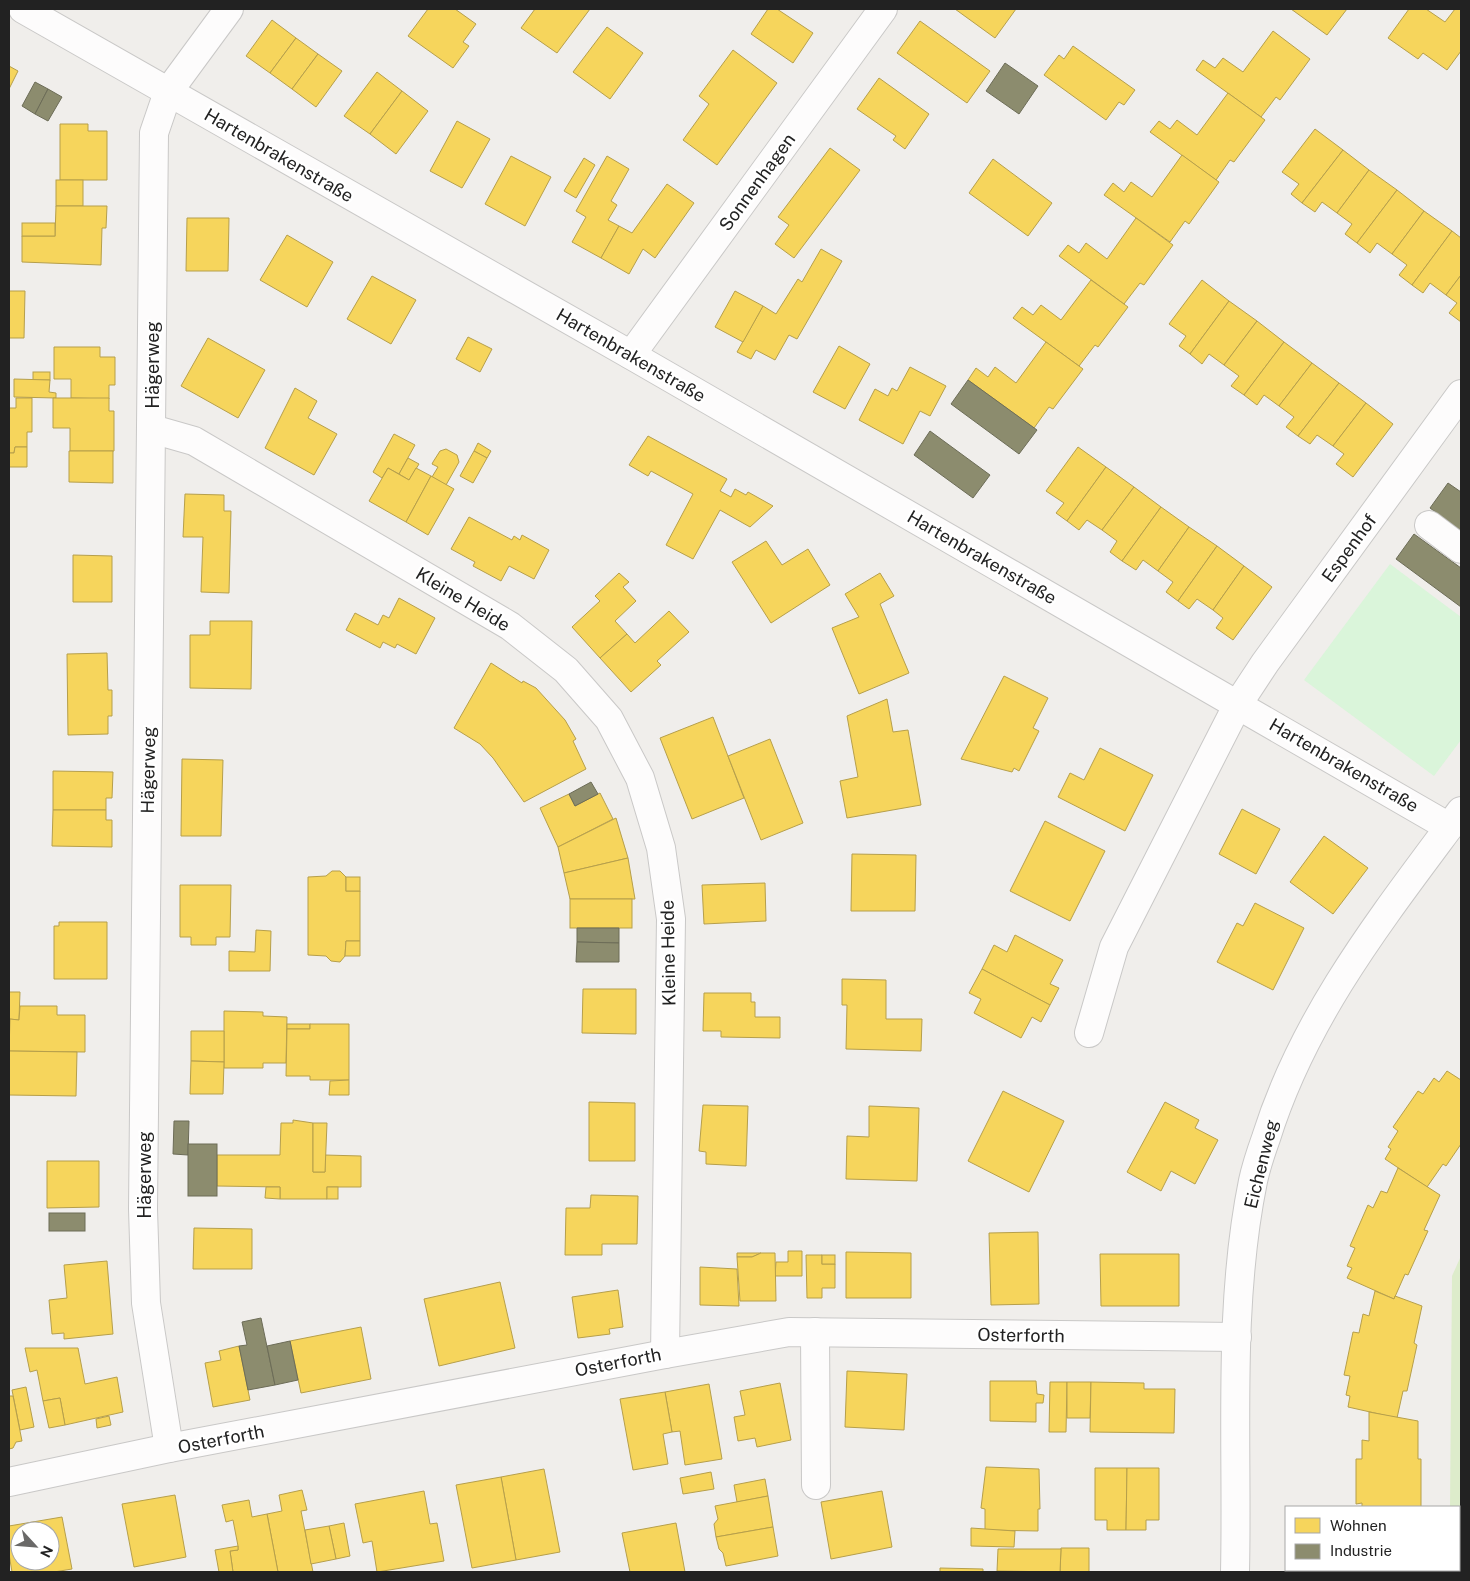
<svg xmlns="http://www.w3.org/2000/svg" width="1470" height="1581" font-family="'Public Sans',sans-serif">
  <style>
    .grass { fill: #ddeccb }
    .park { fill: #daf5da }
    .homes { fill: #f6d55c; stroke: #b69f4b; fill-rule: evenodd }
    .industry { fill: #8c8c6e; stroke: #6c6c57 }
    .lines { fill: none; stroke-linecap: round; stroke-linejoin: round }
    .minor-casing { stroke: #c9c8c7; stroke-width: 30 }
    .minor { stroke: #fdfcfc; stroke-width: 28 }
    .labels { text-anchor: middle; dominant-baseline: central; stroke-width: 5; stroke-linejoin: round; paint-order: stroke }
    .street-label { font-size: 18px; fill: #222; stroke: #fff }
  </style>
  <rect width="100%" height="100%" fill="#f0eeeb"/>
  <path class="grass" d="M1461,1256V1560H1459V1507H1450L1452,1276Z"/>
  <path class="park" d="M1390,564L1461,617V740L1434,776L1304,680Z"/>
  <g class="homes">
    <path d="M428,9H455L476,24L463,42L469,46L453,68L408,36Z"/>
    <path d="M535,9H590L557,53L521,28Z"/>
    <path d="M768,9H777L813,33L793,63L751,34Z"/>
    <path d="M955,9H1016L995,38Z"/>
    <path d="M1291,9H1347L1327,35Z"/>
    <path d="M1409,9H1426L1445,22L1455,9H1461V51L1447,70L1423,53L1418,59L1388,38Z"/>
    <path d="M272,20L296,38L270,73L246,56Z"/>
    <path d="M920,21L990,71L967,103L897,53Z"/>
    <path d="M607,27L643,53L610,99L573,72Z"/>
    <path d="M1273,31L1310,59L1280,100L1276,97L1261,117L1196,70L1203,60L1215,68L1223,58L1243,72Z"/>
    <path d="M296,38L318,54L292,89L270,73Z"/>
    <path d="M1073,46L1135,90L1124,105L1119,102L1106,120L1044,75L1059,55L1064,59Z"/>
    <path d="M733,50L777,83L717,165L683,140L709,104L699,96Z"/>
    <path d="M318,54L342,71L316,107L292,89Z"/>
    <path d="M9,66L18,71L9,89Z"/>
    <path d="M377,72L402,91L370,134L344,116Z"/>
    <path d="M879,78L929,114L905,149L893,140L896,136L857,109Z"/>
    <path d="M402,91L428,111L396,154L370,134Z"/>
    <path d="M1228,93L1265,120L1234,162L1230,160L1216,180L1150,132L1159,121L1170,129L1177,120L1197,135Z"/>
    <path d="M457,121L490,139L462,188L430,171Z"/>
    <path d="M60,124H88V131H107V180H60Z"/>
    <path d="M1315,129L1343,150L1302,203L1291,194L1299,184L1282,172Z"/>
    <path d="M830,148L860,170L794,258L775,244L789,225L778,217Z"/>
    <path d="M1343,150L1369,170L1337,213L1322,202L1315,212L1302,203Z"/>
    <path d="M1182,155L1219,182L1189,224L1185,221L1170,242L1104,195L1113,183L1124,192L1131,182L1152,197Z"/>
    <path d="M511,156L551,177L525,226L485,204Z"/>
    <path d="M607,156L629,169L611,201L617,205L608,220L619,226L601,258L572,242L586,217L576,211Z"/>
    <path d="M584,158L595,165L576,198L564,191Z"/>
    <path d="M993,159L1052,203L1028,236L969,193Z"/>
    <path d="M1369,170L1397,190L1357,243L1345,234L1352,224L1337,213Z"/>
    <rect x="56" y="180" width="27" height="26"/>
    <path d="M667,184L694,203L655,258L643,249L629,274L601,258L619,226L632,233Z"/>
    <path d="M1397,190L1424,211L1392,254L1377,243L1370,253L1357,243Z"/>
    <path d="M56,206H107L106,228H102L101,265L22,262V236H55Z"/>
    <path d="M1424,211L1452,231L1412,285L1399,275L1407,265L1392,254Z"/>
    <path d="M187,218H229L228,271H186Z"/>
    <path d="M1136,218L1173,245L1144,285L1140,283L1124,304L1059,256L1068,245L1079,253L1086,243L1107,259Z"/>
    <rect x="22" y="223" width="33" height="13"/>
    <path d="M1452,231L1461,238V275L1446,295L1430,283L1423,293L1412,285Z"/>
    <path d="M287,235L333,262L307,307L260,280Z"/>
    <path d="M821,249L842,261L797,339L789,335L775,360L756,350L751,359L737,352L763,306L776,314L798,279L802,282Z"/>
    <path d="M1461,275V322L1449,313L1457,303L1446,295Z"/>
    <path d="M372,276L416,300L391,344L347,319Z"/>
    <path d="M1091,280L1128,307L1098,347L1095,345L1079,366L1013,318L1022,307L1033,315L1041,305L1061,320Z"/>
    <path d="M1202,280L1229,301L1190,354L1179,346L1186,336L1169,324Z"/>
    <path d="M9,291H25L24,338H9Z"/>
    <path d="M735,291L763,306L743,342L715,327Z"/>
    <path d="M1229,301L1257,321L1224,365L1209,354L1202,364L1190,354Z"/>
    <path d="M1257,321L1284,342L1244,395L1231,386L1239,376L1224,365Z"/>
    <path d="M468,337L492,349L480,372L456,359Z"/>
    <path d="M208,338L265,370L238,418L181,386Z"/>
    <path d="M1046,342L1083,369L1053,409L1049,407L1034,428L968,380L976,368L988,377L995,367L1016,383Z"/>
    <path d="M1284,342L1312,363L1279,406L1264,395L1257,405L1244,395Z"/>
    <path d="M839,346L870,364L845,409L813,392Z"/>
    <path d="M54,347H100V357H115V385H109V399L71,398V379H54Z"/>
    <path d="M1312,363L1339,383L1298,436L1286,427L1294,417L1279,406Z"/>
    <path d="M910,367L946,386L930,416L920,411L903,444L859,420L875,389L888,396L892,388L897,391Z"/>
    <rect x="33" y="372" width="17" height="8"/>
    <path d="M14,379L50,380L49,392L56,393V398L14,397Z"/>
    <path d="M1339,383L1366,403L1333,446L1317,435L1310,444L1298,436Z"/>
    <path d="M295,388L317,401L308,418L337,434L314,475L265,448Z"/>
    <path d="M16,398H32V432H27V447H15L14,453H9V408H16Z"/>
    <path d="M53,398H109V411H114V451H70V428H53Z"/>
    <path d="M1366,403L1393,424L1353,477L1336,464L1344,454L1333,446Z"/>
    <path d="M394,434L415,445L399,474L388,468L382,478L373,472Z"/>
    <path d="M648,436L727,479L720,491L731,497L735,489L746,495L748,492L773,506L750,527L720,510L693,559L666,545L693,494L651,471L648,476L629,465Z"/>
    <path d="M478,443L491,451L487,458L474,451Z"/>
    <path d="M15,447H27V467H9V453H14Z"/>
    <path d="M1078,447L1106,467L1067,521L1056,513L1064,503L1046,491Z"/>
    <path d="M446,449L457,455L459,462L446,485L432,477L438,467L432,464L433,462L440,451Z"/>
    <path d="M69,451H113V483L69,482Z"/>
    <path d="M474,451L487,458L473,483L460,476Z"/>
    <path d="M408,458L419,464L409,480L399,474Z"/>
    <path d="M1106,467L1134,487L1102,530L1087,520L1079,530L1067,521Z"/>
    <path d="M388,468L409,480L416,468L431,476L406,522L369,501Z"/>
    <path d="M431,476L454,489L428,535L406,522Z"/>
    <path d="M1134,487L1161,507L1122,561L1110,552L1117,541L1102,530Z"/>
    <path d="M185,494L224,495V511H231L229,593L201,592L203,537H183Z"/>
    <path d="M1161,507L1189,527L1158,571L1143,560L1136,570L1122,561Z"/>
    <path d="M469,517L512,540L514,536L520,540L522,535L549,550L534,579L509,566L501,581L473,566L475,562L451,549Z"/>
    <path d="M1189,527L1217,546L1178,601L1166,592L1173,582L1158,571Z"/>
    <path d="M766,541L782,565L808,549L830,585L771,623L732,562Z"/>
    <path d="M1217,546L1244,566L1213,610L1197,599L1189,609L1178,601Z"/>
    <path d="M73,555L112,556V602H73Z"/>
    <path d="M1244,566L1272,587L1233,640L1216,628L1223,618L1213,610Z"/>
    <path d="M619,573L629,582L623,587L636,601L615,621L627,634L600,658L572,627L600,601L595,596Z"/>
    <path d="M880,573L894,596L880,604L909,673L859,694L832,628L859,617L845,594Z"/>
    <path d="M399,598L435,618L416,654L397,644L395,648L383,642L380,648L346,630L355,613L378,625L383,615L389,618Z"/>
    <path d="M669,611L689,632L657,661L661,665L631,692L600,658L627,634L635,643Z"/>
    <path d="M210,621H252L251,689L190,688V635H210Z"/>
    <path d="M107,653L108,690H112V716H108V734L68,735L67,654Z"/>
    <path d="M491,663L522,683L523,681L536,688L565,720L576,739L573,741L586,769L524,802L493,758L480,744L454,728Z"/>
    <path d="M1004,676L1048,698L1033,728L1039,731L1019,771L1014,768L1012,772L961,759Z"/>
    <path d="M887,699L893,732L908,730L921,805L847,818L840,781L858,777L847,716Z"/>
    <path d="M713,717L744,798L692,819L660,738Z"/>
    <path d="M770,739L803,823L761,840L728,756Z"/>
    <path d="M1100,748L1153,775L1125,831L1058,797L1070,773L1084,780Z"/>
    <path d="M182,759L223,760L221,836H181Z"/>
    <path d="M53,771L113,772L112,798H106V810H53Z"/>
    <path d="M600,793L613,819L558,847L540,808L569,794L575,806Z"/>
    <path d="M1242,809L1280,829L1256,874L1219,854Z"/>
    <path d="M53,810H106V820H112V847L52,846Z"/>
    <path d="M616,818L628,858L564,873L558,847Z"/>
    <path d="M1045,821L1105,851L1070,921L1010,891Z"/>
    <path d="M1324,836L1368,868L1333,914L1290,882Z"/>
    <path d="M852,854L916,855L915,911H851Z"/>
    <path d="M628,858L635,899H570L564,873Z"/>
    <path d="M332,871H340L346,877V891H360V941H346L345,956L340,962L331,961L326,956L308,955V877L326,876Z"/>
    <rect x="346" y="877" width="14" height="14"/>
    <path d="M765,883L766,921L704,924L702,885Z"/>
    <path d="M180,885H231L230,937H216V945H191V937H180Z"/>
    <rect x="570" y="899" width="62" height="29"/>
    <path d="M1255,903L1304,928L1273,990L1217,962L1237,923L1243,926Z"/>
    <path d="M59,922H107V979H54V926H59Z"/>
    <path d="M256,930L271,931L270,971H229V951L255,952Z"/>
    <path d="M1015,935L1063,960L1050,984L1059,988L1050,1005L982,969L994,945L1007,952Z"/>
    <path d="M346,941H360V956H345Z"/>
    <path d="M982,969L1050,1005L1041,1022L1032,1017L1021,1038L974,1013L981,999L969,993Z"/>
    <path d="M842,979L886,980V1019H922L921,1051L846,1049L847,1005H842Z"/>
    <path d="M583,989H636V1034L582,1033Z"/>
    <path d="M9,992H20L19,1020L9,1019Z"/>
    <path d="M704,993H751V1002H755V1017H780V1038L721,1037V1031H703Z"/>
    <path d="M20,1006H57V1015H85V1052L9,1051L10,1019L19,1020Z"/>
    <path d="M224,1011L263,1012V1016L287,1017L286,1063H263V1068H224Z"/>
    <rect x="287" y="1024" width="23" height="5"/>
    <path d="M310,1024H349V1080H310V1076H286L287,1029H310Z"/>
    <path d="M191,1031H224V1062L191,1061Z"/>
    <path d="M9,1051L77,1052L76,1096L9,1095Z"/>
    <path d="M191,1061L224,1062L223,1094H190Z"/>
    <path d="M1447,1071L1461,1080V1144L1446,1166L1443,1164L1427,1187L1385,1159L1391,1149L1388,1147L1398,1131L1393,1127L1418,1091L1423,1094L1434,1078L1439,1082Z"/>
    <path d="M349,1080V1095H329L330,1081Z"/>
    <path d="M1003,1091L1064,1121L1029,1192L968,1161Z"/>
    <path d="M589,1102L635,1103V1161H589Z"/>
    <path d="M1165,1102L1199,1120L1195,1128L1218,1140L1195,1184L1171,1171L1161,1191L1127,1172Z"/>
    <path d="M703,1105L748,1106L746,1166L706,1164V1152L699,1151Z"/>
    <path d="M869,1106L919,1108L917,1181L846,1179L847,1136L869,1137Z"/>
    <path d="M293,1120L313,1123V1172H325V1155L361,1156V1187H327V1199H280V1187L217,1186V1155H280L281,1123H293Z"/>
    <path d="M313,1123H327L325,1172H313Z"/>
    <path d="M47,1161H99V1207L47,1208Z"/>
    <path d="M1398,1168L1440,1195L1424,1230L1428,1231L1408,1275L1405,1274L1394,1299L1347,1278L1352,1268L1347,1266L1355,1248L1350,1246L1368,1205L1373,1208L1381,1191L1387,1193Z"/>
    <path d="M266,1187H280V1199L265,1198Z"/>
    <rect x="327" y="1187" width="11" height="12"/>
    <path d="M591,1195L638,1196L637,1244H602V1255H565L566,1208H590Z"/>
    <path d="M194,1228L252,1229V1269H193Z"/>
    <path d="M1038,1232L1039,1304L991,1305L989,1233Z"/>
    <path d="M788,1251H802V1276H775L776,1262H788Z"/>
    <path d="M846,1252L911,1253V1298H846Z"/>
    <path d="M737,1253H761L752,1257H737Z"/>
    <path d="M761,1253H775L776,1301H740L737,1257H752Z"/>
    <path d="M1100,1254H1179V1306H1101Z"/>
    <path d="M806,1255H822V1264H835V1288H822V1298H807Z"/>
    <rect x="822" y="1255" width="13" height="9"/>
    <path d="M107,1261L113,1334L64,1339V1333L52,1334L49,1300L67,1298L64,1265Z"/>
    <path d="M700,1267L737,1269L739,1306L700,1305Z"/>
    <path d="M500,1282L515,1348L439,1366L424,1299Z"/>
    <path d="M618,1290L623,1327L609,1329L610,1334L578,1338L572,1297Z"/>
    <path d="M1375,1291L1394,1299L1395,1296L1422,1306L1414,1343L1417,1345L1407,1391H1403L1397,1418L1348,1407L1350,1396L1346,1395L1350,1376L1344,1375L1353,1332L1359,1333L1363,1314L1369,1316Z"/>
    <path d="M361,1327L371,1379L301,1393L290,1341Z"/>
    <path d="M239,1346L250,1400L213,1407L205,1363L221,1360L219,1351Z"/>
    <path d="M25,1348H78L85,1384L117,1377L123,1412L65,1425L60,1398L43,1401L37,1370L30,1372Z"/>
    <path d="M847,1371L907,1374L904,1430L845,1427Z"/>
    <path d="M990,1381H1036L1037,1394L1044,1395L1043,1403H1036V1422L990,1421Z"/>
    <path d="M1050,1382H1067L1066,1432H1049Z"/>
    <path d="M1067,1382H1091L1090,1418H1067Z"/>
    <path d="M1091,1382L1144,1383V1389H1175L1174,1433L1090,1432Z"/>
    <path d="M780,1383L791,1440L757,1447L755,1438L738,1441L734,1417L745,1415L740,1391Z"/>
    <path d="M709,1384L722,1459L685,1465L680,1431L672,1432L665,1392Z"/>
    <path d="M26,1387L34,1427L20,1430L12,1390Z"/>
    <path d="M665,1392L672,1432L663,1434L668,1464L633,1470L620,1399Z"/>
    <path d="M9,1396H13L22,1441L16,1442L13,1448L9,1449Z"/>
    <path d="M60,1398L65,1425L49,1428L43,1401Z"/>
    <path d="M1369,1412L1418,1421V1459H1421V1507H1362V1503L1356,1504V1459H1362V1440L1369,1441Z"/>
    <path d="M109,1416L111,1425L97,1428L96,1419Z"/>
    <path d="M986,1467L1039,1469L1040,1509H1038V1531L985,1530V1509L981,1508Z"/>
    <path d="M1095,1468H1127L1126,1530H1107V1520H1095Z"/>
    <path d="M1127,1468H1159V1520H1146V1530H1126Z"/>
    <path d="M544,1469L560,1552L516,1560L501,1477Z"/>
    <path d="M711,1472L714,1489L683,1494L680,1478Z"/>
    <path d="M501,1477L516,1560L472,1568L456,1485Z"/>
    <path d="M765,1479L768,1496L737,1502L734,1485Z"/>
    <path d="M302,1490L307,1510L301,1511L313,1572H278L267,1514L282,1511L279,1495Z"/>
    <path d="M424,1491L430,1524L437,1523L444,1561L377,1572L372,1541L363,1543L355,1504Z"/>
    <path d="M882,1491L892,1547L831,1559L821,1502Z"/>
    <path d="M175,1495L186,1557L134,1567L122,1504Z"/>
    <path d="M768,1496L773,1527L716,1537L714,1524L718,1519L715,1506Z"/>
    <path d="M249,1500L252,1517L267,1514L278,1572H233L230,1551L238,1550V1546L233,1520L226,1522L222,1505Z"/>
    <path d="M62,1517L72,1569L54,1572H12L9,1554V1526ZM20,1531H50V1561H20Z"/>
    <path d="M344,1523L350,1556L336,1559L329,1526Z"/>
    <path d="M676,1523L685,1572H630L622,1533Z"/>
    <path d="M329,1526L336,1559L311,1564L305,1530Z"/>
    <path d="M773,1527L778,1556L726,1566L723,1553L719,1549L716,1537Z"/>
    <path d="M971,1528L1015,1531L1014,1547L971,1546Z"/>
    <path d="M238,1546V1550L230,1551L233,1572H219L215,1550Z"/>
    <path d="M1061,1548H1089V1572H1060Z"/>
    <path d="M998,1549H1061L1060,1572L997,1571Z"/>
    <path d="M940,1568L983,1569V1572H940Z"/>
  </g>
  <g class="industry">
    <path d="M1005,63L1038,86L1019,114L986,91Z"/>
    <path d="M35,82L48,89L35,114L22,106Z"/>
    <path d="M48,89L62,97L48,121L35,114Z"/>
    <path d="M968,380L1037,430L1019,454L951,404Z"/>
    <path d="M930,431L990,475L973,498L914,455Z"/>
    <path d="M1448,483L1461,492V531L1430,508Z"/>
    <path d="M1414,534L1461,568V607L1396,559Z"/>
    <path d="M591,782L598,794L575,806L569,794Z"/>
    <path d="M577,928H619V943L577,942Z"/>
    <path d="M577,942L619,943V962H576Z"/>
    <path d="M174,1121H189L188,1155L173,1154Z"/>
    <rect x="188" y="1144" width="29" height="52"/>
    <rect x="49" y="1213" width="36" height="18"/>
    <path d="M261,1318L275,1385L248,1390L239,1346L247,1345L242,1322Z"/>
    <path d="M290,1341L298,1380L275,1385L267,1346Z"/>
  </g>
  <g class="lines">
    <defs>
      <g id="minor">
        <path d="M23,9L631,355L1449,827"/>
        <path d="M631,355L883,9"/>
        <path d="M152,429L194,441L510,626L566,670L609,719L640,778L661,848L671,919L665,1354"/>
        <path d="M1429,525L1461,549"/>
        <path d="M1089,1033L1114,947L1238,704L1265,663L1461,394"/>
        <path d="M815,1332L816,1485"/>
        <path d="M169,1448L146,1303L143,1209L154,133L168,92L229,9"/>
        <path d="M9,1482L169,1448L665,1354L789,1332L1237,1337"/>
        <path d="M1235,1572C1238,1443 1227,1309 1253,1181C1256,1167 1261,1152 1266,1138C1305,1013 1385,914 1461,811"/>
      </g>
    </defs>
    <use href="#minor" class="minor-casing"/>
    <use href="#minor" class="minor"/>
  </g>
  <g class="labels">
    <g class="street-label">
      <text transform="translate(279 155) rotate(30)">Hartenbrakenstraße</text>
      <text transform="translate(757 182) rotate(-54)">Sonnenhagen</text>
      <text transform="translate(631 355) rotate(30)">Hartenbrakenstraße</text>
      <text transform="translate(152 365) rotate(-90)">Hägerweg</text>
      <text transform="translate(1349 548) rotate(-54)">Espenhof</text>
      <text transform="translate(982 557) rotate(30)">Hartenbrakenstraße</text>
      <text transform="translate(463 599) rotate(31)">Kleine Heide</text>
      <text transform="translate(1344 765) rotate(30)">Hartenbrakenstraße</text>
      <text transform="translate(148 770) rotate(-89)">Hägerweg</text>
      <text transform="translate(668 953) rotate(-91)">Kleine Heide</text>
      <text transform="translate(1261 1164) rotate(-76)">Eichenweg</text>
      <text transform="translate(144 1175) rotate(-90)">Hägerweg</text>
      <text transform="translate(1021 1335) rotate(1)">Osterforth</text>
      <text transform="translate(618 1362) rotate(-11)">Osterforth</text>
      <text transform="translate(221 1439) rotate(-11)">Osterforth</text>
    </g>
  </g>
  <rect width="1470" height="1581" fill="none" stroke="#222222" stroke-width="20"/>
  <rect x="1285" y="1506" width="175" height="65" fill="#ffffff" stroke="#a7a7a7"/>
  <rect x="1295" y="1518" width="25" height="15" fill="#f6d55c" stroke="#a7a7a7"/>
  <text x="1330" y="1531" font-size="15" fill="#222222">Wohnen</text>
  <rect x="1295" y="1544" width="25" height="15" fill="#8c8c6e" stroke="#a7a7a7"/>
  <text x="1330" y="1556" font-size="15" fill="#222222">Industrie</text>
  <g transform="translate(35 1546) rotate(116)"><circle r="24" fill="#ffffff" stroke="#a7a7a7"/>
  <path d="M0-4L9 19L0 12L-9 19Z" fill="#6a6968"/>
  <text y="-8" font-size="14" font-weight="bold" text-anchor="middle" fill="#222222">N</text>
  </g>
</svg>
